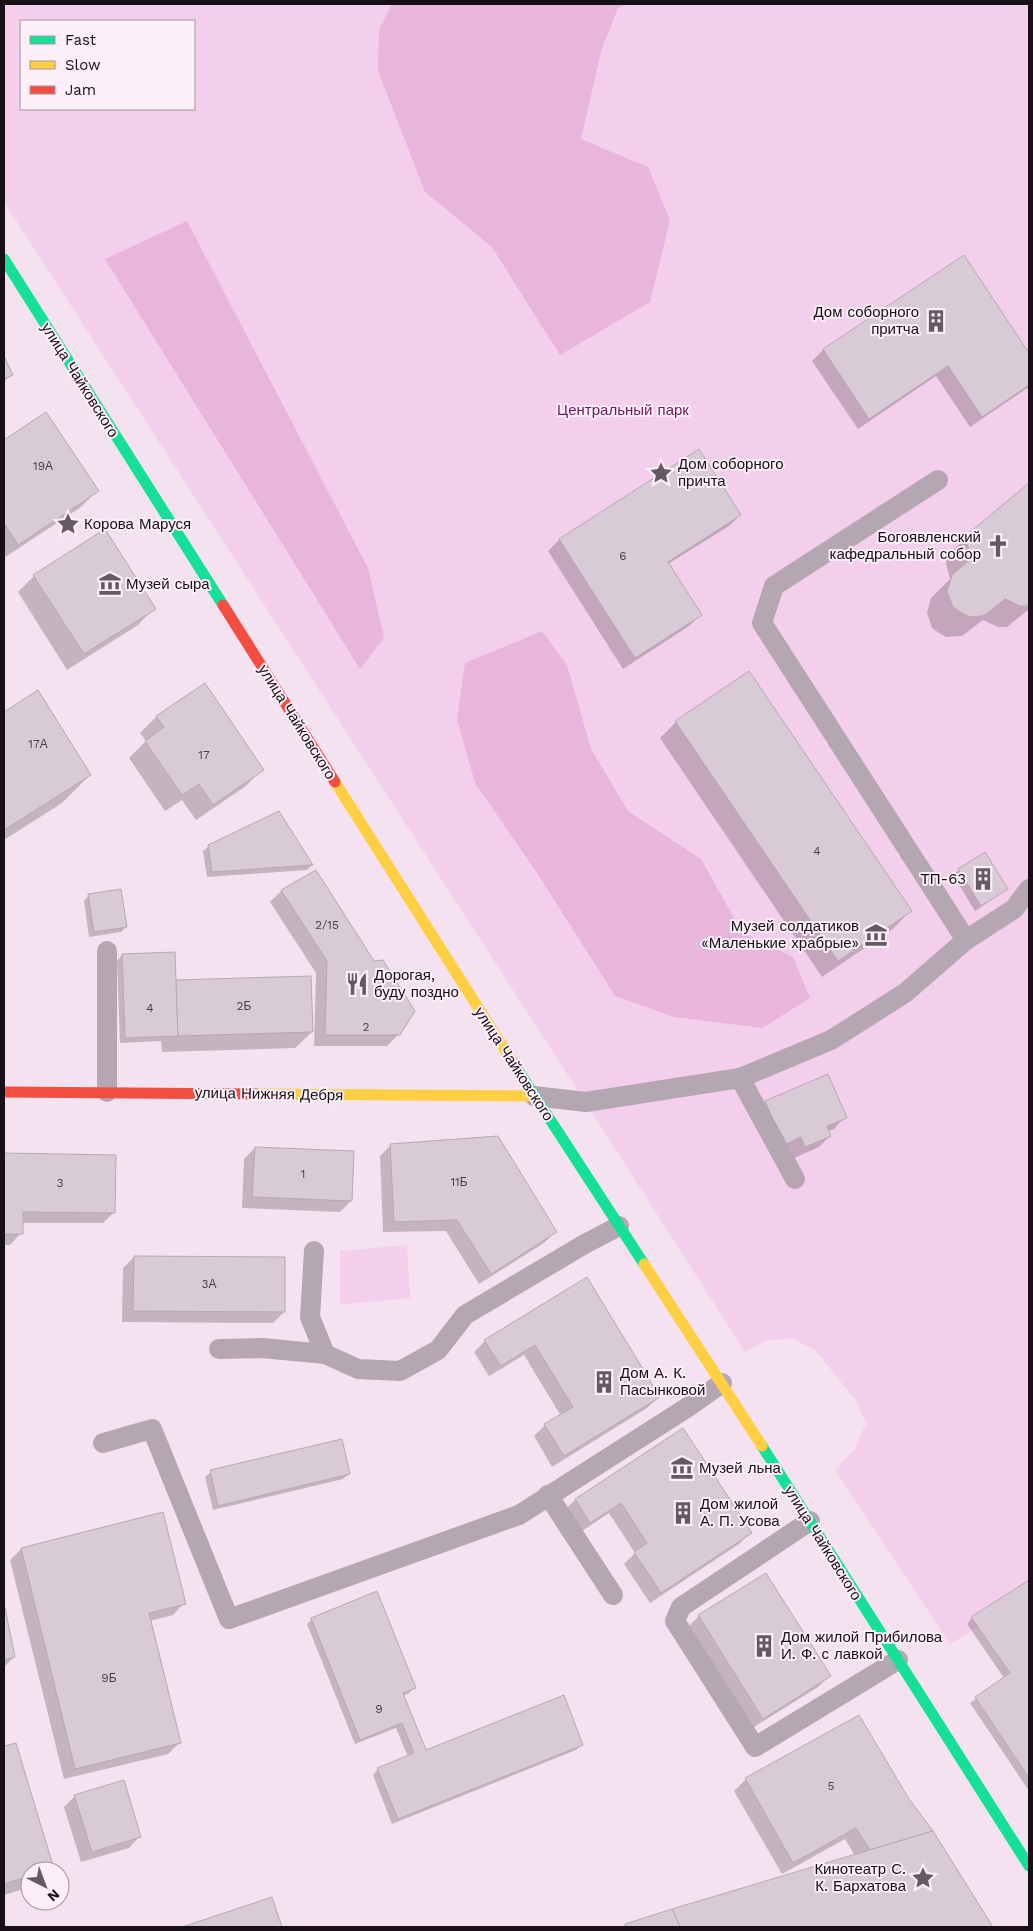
<svg xmlns="http://www.w3.org/2000/svg" width="1033" height="1931" font-family="'Work Sans',sans-serif">
  <style>
    .green { fill: #f4cfeb; fill-rule: evenodd }
    .forest { fill: #e8b5dd }
    .shadow { fill: #0003 }
    .building { fill: #d9cbd6; stroke: #b6a9b3 }
    .lines { fill: none; stroke-linecap: round; stroke-linejoin: round }
    .lane { stroke: #b5a7b2; stroke-width: 20 }
    .fast { stroke: #16e098; stroke-width: 11 }
    .slow { stroke: #ffcf43; stroke-width: 11 }
    .jam { stroke: #f24e42; stroke-width: 11 }
    .labels { text-anchor: middle; dominant-baseline: central; stroke-width: 4; stroke-linejoin: round; paint-order: stroke }
    .number-label { font-size: 12px; fill: #493e47 }
    .poi-label { font-size: 15px; fill: #190f17; stroke: #fceff8; text-anchor: start }
    .street-label { font-size: 15px; fill: #190f17; stroke: #fceff8 }
    .park-label { font-size: 15px; fill: #721665; stroke: #fceff8 }
  </style>
  <rect width="100%" height="100%" fill="#f4e2f0"/>
  <g class="green">
    <path d="M4,4H1029V1621L1017,1604L950,1644L835,1470L853,1451L866,1424L856,1401L816,1351L792,1338L765,1341L745,1352L600,1125L4,202ZM21,21H194V109H21Z"/>
    <path d="M407,1245L410,1298L340,1305V1251Z"/>
  </g>
  <g class="forest">
    <path d="M392,4H627L618,8L602,48L581,139L648,167L670,220L650,302L560,355L492,247L425,192L378,71L379,29Z"/>
    <path d="M187,221L368,568L384,638L360,669L105,259Z"/>
    <path d="M542,631L567,665L591,749L628,811L701,859L742,932L793,957L810,998L762,1028L674,1017L615,996L539,876L475,783L457,719L465,663Z"/>
  </g>
  <g class="shadow">
    <path d="M963,257L1029,355V387L970,427L936,376L858,429L812,361L823,350Z"/>
    <path d="M4,359L12,374L4,382Z"/>
    <path d="M46,413L97,491L81,507L4,558V441Z"/>
    <path d="M699,450L740,515L729,526L668,564L700,615L689,626L623,669L548,551L559,540Z"/>
    <path d="M1029,485V609L1007,627H998L983,620L962,636L946,637L939,633L932,628L927,613L931,598L950,579L946,563L948,555L970,534Z"/>
    <path d="M34,576L154,608L138,625L67,670L18,592Z"/>
    <path d="M37,692L90,775L62,803L4,840V713Z"/>
    <path d="M157,716L262,769L246,786L196,820L182,800L165,811L129,758L146,741L140,733Z"/>
    <path d="M676,722L910,911L894,928L822,977L660,738Z"/>
    <path d="M209,846L312,865L307,870L207,877L203,851Z"/>
    <path d="M959,870L1007,889L975,911L953,875Z"/>
    <path d="M316,872L399,1034L387,1046H314L316,973L270,902L281,891Z"/>
    <path d="M89,895L126,927L121,932L89,937L84,901Z"/>
    <path d="M122,955L175,981L310,977L312,1032L295,1048L162,1052L161,1041L120,1043L117,961Z"/>
    <path d="M766,1102L845,1117L834,1129L828,1131L830,1136L819,1147L794,1158L790,1148L772,1155L754,1113Z"/>
    <path d="M391,1145L555,1232L544,1243L479,1284L446,1231L383,1232L380,1156Z"/>
    <path d="M255,1148L351,1201L340,1212L242,1208L244,1159Z"/>
    <path d="M4,1155L114,1156V1212L103,1223H22L21,1233L10,1245H4Z"/>
    <path d="M134,1257L284,1312L273,1323L122,1322L123,1268Z"/>
    <path d="M586,1279L659,1397L647,1408L552,1467L534,1436L545,1425L561,1416L524,1355L489,1376L474,1352L485,1341Z"/>
    <path d="M683,1430L750,1533L739,1544L650,1603L624,1564L635,1553L609,1513L579,1533L564,1511L575,1500Z"/>
    <path d="M211,1472L349,1474L343,1479L213,1510L205,1477Z"/>
    <path d="M21,1549L184,1603L173,1615L149,1621L180,1742L168,1754L64,1779L10,1560Z"/>
    <path d="M766,1574L829,1676L818,1687L751,1729L687,1628L699,1616Z"/>
    <path d="M1029,1581V1791L970,1703L1004,1678L967,1624L972,1618Z"/>
    <path d="M4,1609L14,1657L4,1667Z"/>
    <path d="M312,1619L414,1688L409,1693L403,1696L425,1752L582,1745L576,1750L392,1824L373,1775L378,1769L408,1757L396,1728L355,1744L307,1624Z"/>
    <path d="M858,1716L908,1799L932,1832L992,1927H623L625,1925L855,1856L845,1839L782,1874L734,1791L746,1779Z"/>
    <path d="M15,1744L52,1869L50,1871H30V1887L4,1895V1748Z"/>
    <path d="M75,1796L140,1836L129,1848L81,1862L64,1807Z"/>
    <path d="M272,1899L281,1927H186Z"/>
  </g>
  <g class="building">
    <path d="M964,255L1029,353V385L982,417L948,366L869,419L823,349Z"/>
    <path d="M4,356L13,375L4,379Z"/>
    <path d="M46,412L99,491L18,545L4,523V440Z"/>
    <path d="M699,449L741,515L668,562L702,615L635,658L559,539Z"/>
    <path d="M1029,483V606H1020L1005,599L985,615L976,617L968,616L960,612L953,607L947,591L952,575L972,558L966,541L969,533Z"/>
    <path d="M105,529L156,609L84,654L33,575Z"/>
    <path d="M749,671L912,911L838,961L675,721Z"/>
    <path d="M205,683L264,770L213,805L199,784L182,795L145,741L164,727L156,716Z"/>
    <path d="M38,690L91,775L4,830V712Z"/>
    <path d="M279,811L313,865L212,872L208,845Z"/>
    <path d="M985,852L1008,889L981,906L958,869Z"/>
    <path d="M316,870L374,961L383,960L415,1011L400,1035H325L327,961L281,890Z"/>
    <path d="M121,889L127,927L94,932L88,894Z"/>
    <path d="M175,952L178,1036L125,1038L122,954Z"/>
    <path d="M311,976L313,1032L178,1036L176,980Z"/>
    <path d="M828,1074L847,1118L827,1126L831,1136L805,1147L801,1137L784,1145L765,1101Z"/>
    <path d="M498,1136L557,1232L491,1274L457,1220L394,1222L390,1144Z"/>
    <path d="M255,1147L354,1151L352,1201L252,1197Z"/>
    <path d="M4,1153L116,1155L115,1213L23,1212V1234H4Z"/>
    <path d="M134,1256L285,1257V1312L133,1311Z"/>
    <path d="M587,1277L660,1397L564,1456L544,1424L573,1407L535,1345L501,1366L484,1340Z"/>
    <path d="M683,1428L752,1533L661,1593L634,1552L647,1543L621,1503L590,1523L575,1499Z"/>
    <path d="M342,1439L350,1474L218,1506L210,1470Z"/>
    <path d="M163,1512L186,1604L149,1613L181,1743L75,1769L21,1548Z"/>
    <path d="M766,1573L831,1676L763,1719L698,1615Z"/>
    <path d="M1029,1580V1778L975,1697L1010,1673L971,1617Z"/>
    <path d="M377,1591L416,1688L403,1693L426,1750L564,1695L583,1745L398,1819L377,1768L414,1753L402,1723L360,1740L311,1618Z"/>
    <path d="M4,1603L15,1657L4,1660Z"/>
    <path d="M859,1715L909,1799L933,1831L870,1850L856,1828L793,1863L745,1778Z"/>
    <path d="M16,1743L54,1869L30,1871V1876L4,1884V1746Z"/>
    <path d="M124,1780L141,1837L92,1852L74,1795Z"/>
    <path d="M933,1831L993,1927H680L672,1909Z"/>
    <path d="M272,1897L282,1927H182Z"/>
    <path d="M672,1909L680,1927H626L625,1924Z"/>
  </g>
  <g class="lines">
    <g class="lane">
      <path d="M938,480L774,586L762,623L966,940"/>
      <path d="M740,1078L795,1179"/>
      <path d="M107,1092V951"/>
      <path d="M534,1096L586,1102L740,1078L831,1040L905,993L966,940L1014,909L1029,889"/>
      <path d="M314,1251L310,1317L325,1354L358,1369L400,1371L438,1350L465,1315L583,1245L619,1226"/>
      <path d="M219,1349L262,1348L325,1354"/>
      <path d="M103,1443L152,1429L229,1619L519,1515L688,1407L722,1383"/>
      <path d="M548,1495L613,1595"/>
      <path d="M810,1521L681,1607L675,1621L755,1747L898,1660"/>
    </g>
    <g class="fast">
      <path d="M4,259L223,605"/>
      <path d="M512,1061L644,1264"/>
      <path d="M762,1446L1029,1866"/>
    </g>
    <g class="slow">
      <path d="M335,782L512,1061"/>
      <path d="M256,1094L534,1096"/>
      <path d="M644,1264L762,1446"/>
    </g>
    <g class="jam">
      <path d="M223,605L335,782"/>
      <path d="M4,1092L256,1094"/>
    </g>
  </g>
  <defs>
    <symbol id="building-bare" viewBox="-9 -9 18 18"><path d="M-4-6H4V6H1V3H-1V6H-4ZM-2.5-4.3h1.7v1.8h-1.7ZM.8-4.3h1.7v1.8H.8ZM-2.5-1h1.7V.8h-1.7ZM.8-1h1.7V.8H.8Z" fill="#665963" stroke="#fceff8" stroke-width="2.5" paint-order="stroke"/></symbol>
    <symbol id="sight-bare" viewBox="-9 -9 18 18"><path d="M0-6L1.8-2.2L6-1.7L2.9 1.2L3.7 5.4L0 3.3L-3.7 5.4L-2.9 1.2L-6-1.7L-1.8-2.2Z" fill="#665963" stroke="#fceff8" stroke-width="2.5" paint-order="stroke"/></symbol>
    <symbol id="church-bare" viewBox="-9 -9 18 18"><path d="M-1.2-6h2.4v3.5h3.3v2.4h-3.3V6h-2.4V-.1h-3.3v-2.4h3.3Z" fill="#665963" stroke="#fceff8" stroke-width="2.5" paint-order="stroke"/></symbol>
    <symbol id="museum-bare" viewBox="-9 -9 18 18"><path d="M0-6L6-3V-2H-6V-3ZM-5-1h2V3h-2ZM-1-1h2V3h-2ZM3-1h2V3H3ZM-6 4H6V6H-6Z" fill="#665963" stroke="#fceff8" stroke-width="2.5" paint-order="stroke"/></symbol>
    <symbol id="restaurant-bare" viewBox="-9 -9 18 18"><path d="M-5-6h1v4h1v-4h1v4h1v-4h1v5L-1.5 .5V6h-2V.5L-5-1ZM5-6V6H3V1.5H1.5Q1.5-4 5-6Z" fill="#665963" stroke="#fceff8" stroke-width="2.5" paint-order="stroke"/></symbol>
  </defs>
  <g fill-rule="evenodd">
    <use href="#building-bare" x="920" y="305" width="32" height="32"/>
    <use href="#sight-bare" x="645" y="457" width="32" height="32"/>
    <use href="#sight-bare" x="52" y="508" width="32" height="32"/>
    <use href="#church-bare" x="982" y="530" width="32" height="32"/>
    <use href="#museum-bare" x="94" y="568" width="32" height="32"/>
    <use href="#building-bare" x="967" y="863" width="32" height="32"/>
    <use href="#museum-bare" x="860" y="919" width="32" height="32"/>
    <use href="#restaurant-bare" x="341" y="968" width="32" height="32"/>
    <use href="#building-bare" x="588" y="1366" width="32" height="32"/>
    <use href="#museum-bare" x="666" y="1452" width="32" height="32"/>
    <use href="#building-bare" x="667" y="1497" width="32" height="32"/>
    <use href="#building-bare" x="748" y="1630" width="32" height="32"/>
    <use href="#sight-bare" x="907" y="1862" width="32" height="32"/>
  </g>
  <g class="labels">
    <g class="number-label">
      <text x="43" y="466">19А</text>
      <text x="623" y="556">6</text>
      <text x="38" y="744">17А</text>
      <text x="204" y="755">17</text>
      <text x="817" y="851">4</text>
      <text x="327" y="925">2/15</text>
      <text x="244" y="1006">2Б</text>
      <text x="150" y="1008">4</text>
      <text x="366" y="1027">2</text>
      <text x="303" y="1174">1</text>
      <text x="459" y="1182">11Б</text>
      <text x="60" y="1183">3</text>
      <text x="209" y="1284">3А</text>
      <text x="109" y="1678">9Б</text>
      <text x="379" y="1709">9</text>
      <text x="831" y="1786">5</text>
    </g>
    <g class="poi-label">
      <text x="919" y="312" text-anchor="end">Дом соборного<tspan x="919" dy="17">притча</tspan></text>
      <text x="678" y="464">Дом соборного<tspan x="678" dy="17">причта</tspan></text>
      <text x="84" y="524">Корова Маруся</text>
      <text x="981" y="537" text-anchor="end">Богоявленский<tspan x="981" dy="17">кафедральный собор</tspan></text>
      <text x="126" y="584">Музей сыра</text>
      <text x="966" y="879" text-anchor="end">ТП-63</text>
      <text x="859" y="926" text-anchor="end">Музей солдатиков<tspan x="859" dy="17">«Маленькие храбрые»</tspan></text>
      <text x="374" y="975">Дорогая,<tspan x="374" dy="17">буду поздно</tspan></text>
      <text x="620" y="1373">Дом А. К.<tspan x="620" dy="17">Пасынковой</tspan></text>
      <text x="699" y="1468">Музей льна</text>
      <text x="700" y="1504">Дом жилой<tspan x="700" dy="17">А. П. Усова</tspan></text>
      <text x="781" y="1637">Дом жилой Прибилова<tspan x="781" dy="17">И. Ф. с лавкой</tspan></text>
      <text x="906" y="1869" text-anchor="end">Кинотеатр С.<tspan x="906" dy="17">К. Бархатова</tspan></text>
    </g>
    <g class="street-label">
      <text transform="translate(80 380) rotate(58)">улица Чайковского</text>
      <text transform="translate(297 722) rotate(58)">улица Чайковского</text>
      <text transform="translate(514 1064) rotate(57)">улица Чайковского</text>
      <text transform="translate(269 1094) rotate(1)">улица Нижняя Дебря</text>
      <text transform="translate(823 1543) rotate(58)">улица Чайковского</text>
    </g>
    <g class="park-label">
      <text x="623" y="410">Центральный парк</text>
    </g>
  </g>
  <rect width="1033" height="1931" fill="none" stroke="#190f17" stroke-width="10"/>
  <rect x="20" y="20" width="175" height="90" fill="#fceff8" stroke="#a1959e"/>
  <rect x="30" y="36" width="25" height="8" fill="#16e098" stroke="#a1959e"/>
  <text x="65" y="45" font-size="15" fill="#190f17">Fast</text>
  <rect x="30" y="61" width="25" height="8" fill="#ffcf43" stroke="#a1959e"/>
  <text x="65" y="70" font-size="15" fill="#190f17">Slow</text>
  <rect x="30" y="86" width="25" height="8" fill="#f24e42" stroke="#a1959e"/>
  <text x="65" y="95" font-size="15" fill="#190f17">Jam</text>
  <g transform="translate(45 1886) rotate(138)"><circle r="24" fill="#fceff8" stroke="#a1959e"/>
  <path d="M0-4L9 19L0 12L-9 19Z" fill="#665963"/>
  <text y="-8" font-size="14" font-weight="bold" text-anchor="middle" fill="#190f17">N</text>
  </g>
</svg>
